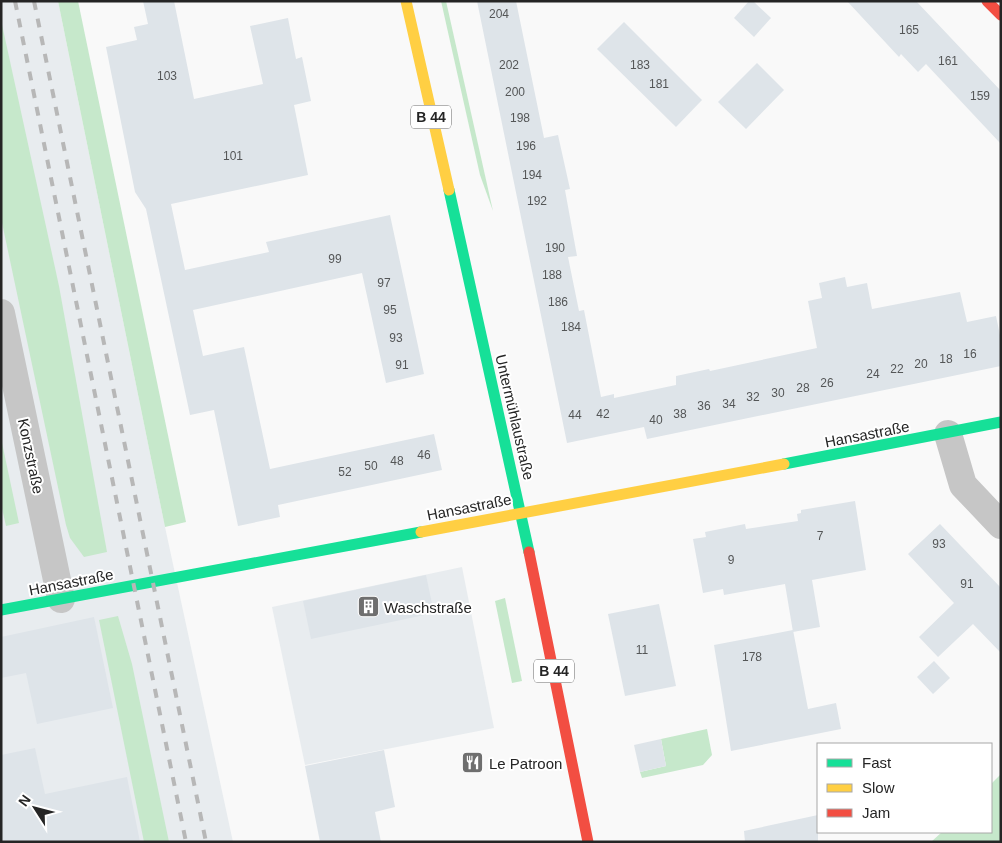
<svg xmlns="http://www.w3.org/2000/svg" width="1002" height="843" font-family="Helvetica,sans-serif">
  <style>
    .built { fill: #e8ecef }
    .green { fill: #c6e8cb }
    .building { fill: #dee4e9 }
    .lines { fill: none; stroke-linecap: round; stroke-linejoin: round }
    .street { stroke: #c6c6c6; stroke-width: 28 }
    .fast { stroke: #16e098; stroke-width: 11 }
    .slow { stroke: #ffcf43; stroke-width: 11 }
    .jam { stroke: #f24e42; stroke-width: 11 }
    .rail { stroke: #b7b7b7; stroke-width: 4; stroke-dasharray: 9 9; stroke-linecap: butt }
    .labels { text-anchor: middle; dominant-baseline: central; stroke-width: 4; stroke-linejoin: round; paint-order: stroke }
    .number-label { font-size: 12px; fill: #545657 }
    .shield { fill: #fff; stroke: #666; stroke-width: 1 }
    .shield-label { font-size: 14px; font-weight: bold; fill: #252525 }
    .street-label { font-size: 15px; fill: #252525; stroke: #fff }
    .poi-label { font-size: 15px; fill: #252525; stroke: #fff; text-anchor: start }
  </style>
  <rect width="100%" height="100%" fill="#f9f9f9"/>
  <g class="built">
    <path d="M1,1H58L165,527L233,842H1Z"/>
    <path d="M462,567L494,728L305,765L272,607Z"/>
  </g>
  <g class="green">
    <path d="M58,1H78L186,522L165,527Z"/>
    <path d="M441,1H446L493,211L480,175Z"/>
    <path d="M1,20L59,286L107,552L84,557L70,538L66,525L1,218Z"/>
    <path d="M1,438L19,523L6,526L1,504Z"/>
    <path d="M505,598L522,681L512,683L495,601Z"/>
    <path d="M118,616L132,664L169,842H144L99,620Z"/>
    <path d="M707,729L712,755L703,765L642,778L640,772L666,766L661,739Z"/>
    <path d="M1000,775L1001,842H931L942,832H991V784Z"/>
  </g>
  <g class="building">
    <path d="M143,1H174L194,99L263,84L250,26L288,18L296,59L302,57L311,101L294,105L308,175L171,204L185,270L269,252L266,242L390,215L424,374L386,383L362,273L193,310L203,356L244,347L270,469L434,434L442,470L278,505L280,517L238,526L214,410L190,415L146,209L135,192L106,47L137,40L134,27L148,24Z"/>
    <path d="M477,1H516L544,138L558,135L570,189L565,190L577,256L568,257L579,311L584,310L601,397L614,394V398L676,385V376L709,369L710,371L817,348L808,301L822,298L819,283L845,277L847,287L867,283L872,309L960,292L967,322L996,316L1001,340V366L647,439L644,427L567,443Z"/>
    <path d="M749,1H753L771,18L754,37L734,18Z"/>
    <path d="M847,1H916L1001,91V144L926,64L918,72L901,54L899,57Z"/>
    <path d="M624,22L702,100L676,127L597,49Z"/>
    <path d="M757,63L784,90L746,129L718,102Z"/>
    <path d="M855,501L866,570L812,580L820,627L793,632L785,584L724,595L723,589L703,593L693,539L706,537L705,532L745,524L746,529L798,521L797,514L801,513V510Z"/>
    <path d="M940,524L1001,588V653L973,624L938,657L919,637L954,603L908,554Z"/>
    <path d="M426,575L434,613L311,639L303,601Z"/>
    <path d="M659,604L676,686L625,696L608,614Z"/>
    <path d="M94,617L113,708L37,724L26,673L1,678V637Z"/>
    <path d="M793,630L808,709L836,703L841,729L731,751L714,645Z"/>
    <path d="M934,661L950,678L933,694L917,677Z"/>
    <path d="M661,739L666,766L640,772L634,745Z"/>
    <path d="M35,748L45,794L127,777L140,842H1V755Z"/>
    <path d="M384,750L395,807L375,812L381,842H320L305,766Z"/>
    <path d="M818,815V842H745L744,831Z"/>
  </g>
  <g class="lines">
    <g class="street">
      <path d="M1,313L61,599"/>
      <path d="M948,434L963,485L1001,525"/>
    </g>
    <g class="fast">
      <path d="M449,190L529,552"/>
      <path d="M784,464L1001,422"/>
      <path d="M1,610L421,532"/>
    </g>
    <g class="slow">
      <path d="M406,1L449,190"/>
      <path d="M421,532L784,464"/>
    </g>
    <g class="jam">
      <path d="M987,1L1001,15"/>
      <path d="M529,552L588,842"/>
    </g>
    <g class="rail">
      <path d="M15,1L186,842"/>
      <path d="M34,1L206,842"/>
    </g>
  </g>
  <defs>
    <symbol id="building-square" viewBox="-11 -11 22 22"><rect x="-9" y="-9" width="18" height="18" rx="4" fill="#6f6f6f" stroke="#fff"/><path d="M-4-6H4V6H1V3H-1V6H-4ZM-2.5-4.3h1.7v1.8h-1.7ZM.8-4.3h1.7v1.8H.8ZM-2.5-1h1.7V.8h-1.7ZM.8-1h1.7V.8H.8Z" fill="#fff"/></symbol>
    <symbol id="restaurant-square" viewBox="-11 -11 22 22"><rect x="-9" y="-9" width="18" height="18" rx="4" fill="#6f6f6f" stroke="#fff"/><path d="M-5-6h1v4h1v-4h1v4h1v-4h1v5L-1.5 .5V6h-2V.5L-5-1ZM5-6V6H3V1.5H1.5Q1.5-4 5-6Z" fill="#fff"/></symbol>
  </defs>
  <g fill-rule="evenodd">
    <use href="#building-square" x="356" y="594" width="25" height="25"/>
    <use href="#restaurant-square" x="460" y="750" width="25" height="25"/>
  </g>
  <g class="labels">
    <g class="number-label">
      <text x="499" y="14">204</text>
      <text x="909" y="30">165</text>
      <text x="948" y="61">161</text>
      <text x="509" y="65">202</text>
      <text x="640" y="65">183</text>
      <text x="167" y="76">103</text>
      <text x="659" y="84">181</text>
      <text x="515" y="92">200</text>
      <text x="980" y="96">159</text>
      <text x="520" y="118">198</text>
      <text x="526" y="146">196</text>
      <text x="233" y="156">101</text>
      <text x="532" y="175">194</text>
      <text x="537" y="201">192</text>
      <text x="555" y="248">190</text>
      <text x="335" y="259">99</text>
      <text x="552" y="275">188</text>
      <text x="384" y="283">97</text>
      <text x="558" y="302">186</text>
      <text x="390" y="310">95</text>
      <text x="571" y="327">184</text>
      <text x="396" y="338">93</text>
      <text x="970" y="354">16</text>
      <text x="946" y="359">18</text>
      <text x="921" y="364">20</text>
      <text x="402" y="365">91</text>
      <text x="897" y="369">22</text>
      <text x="873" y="374">24</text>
      <text x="827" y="383">26</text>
      <text x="803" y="388">28</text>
      <text x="778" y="393">30</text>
      <text x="753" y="397">32</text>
      <text x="729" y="404">34</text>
      <text x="704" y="406">36</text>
      <text x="603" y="414">42</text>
      <text x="680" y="414">38</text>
      <text x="575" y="415">44</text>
      <text x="656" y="420">40</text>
      <text x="424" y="455">46</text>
      <text x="397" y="461">48</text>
      <text x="371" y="466">50</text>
      <text x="345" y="472">52</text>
      <text x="820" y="536">7</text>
      <text x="939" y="544">93</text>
      <text x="731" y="560">9</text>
      <text x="967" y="584">91</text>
      <text x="642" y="650">11</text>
      <text x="752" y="657">178</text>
    </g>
    <g class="shield">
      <rect x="411" y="105.5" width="40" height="23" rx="4"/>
      <rect x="534" y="659.5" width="40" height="23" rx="4"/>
    </g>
    <g class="shield-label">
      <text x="431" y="117">B 44</text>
      <text x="554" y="671">B 44</text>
    </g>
    <g class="street-label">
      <text transform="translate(515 417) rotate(77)">Untermühlaustraße</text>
      <text transform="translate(867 434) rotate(-11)">Hansastraße</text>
      <text transform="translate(31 456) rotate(78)">Konzstraße</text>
      <text transform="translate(469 507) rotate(-11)">Hansastraße</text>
      <text transform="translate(71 582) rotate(-11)">Hansastraße</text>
    </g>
    <g class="poi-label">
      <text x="384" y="607">Waschstraße</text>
      <text x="489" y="763">Le Patroon</text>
    </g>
  </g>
  <rect width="1002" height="843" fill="none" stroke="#252525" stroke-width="5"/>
  <rect x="817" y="743" width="175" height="90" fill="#ffffff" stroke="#a8a8a8"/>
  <rect x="827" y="759" width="25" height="8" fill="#16e098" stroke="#a8a8a8"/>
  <text x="862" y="768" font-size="15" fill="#252525">Fast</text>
  <rect x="827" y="784" width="25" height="8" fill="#ffcf43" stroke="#a8a8a8"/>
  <text x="862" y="793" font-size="15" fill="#252525">Slow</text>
  <rect x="827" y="809" width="25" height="8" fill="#f24e42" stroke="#a8a8a8"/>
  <text x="862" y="818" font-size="15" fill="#252525">Jam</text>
  <g transform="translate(35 808) rotate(306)" stroke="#ffffff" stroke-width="4" paint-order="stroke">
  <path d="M0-4L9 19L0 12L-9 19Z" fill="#252525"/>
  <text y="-8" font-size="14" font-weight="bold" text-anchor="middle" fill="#252525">N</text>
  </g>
</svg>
